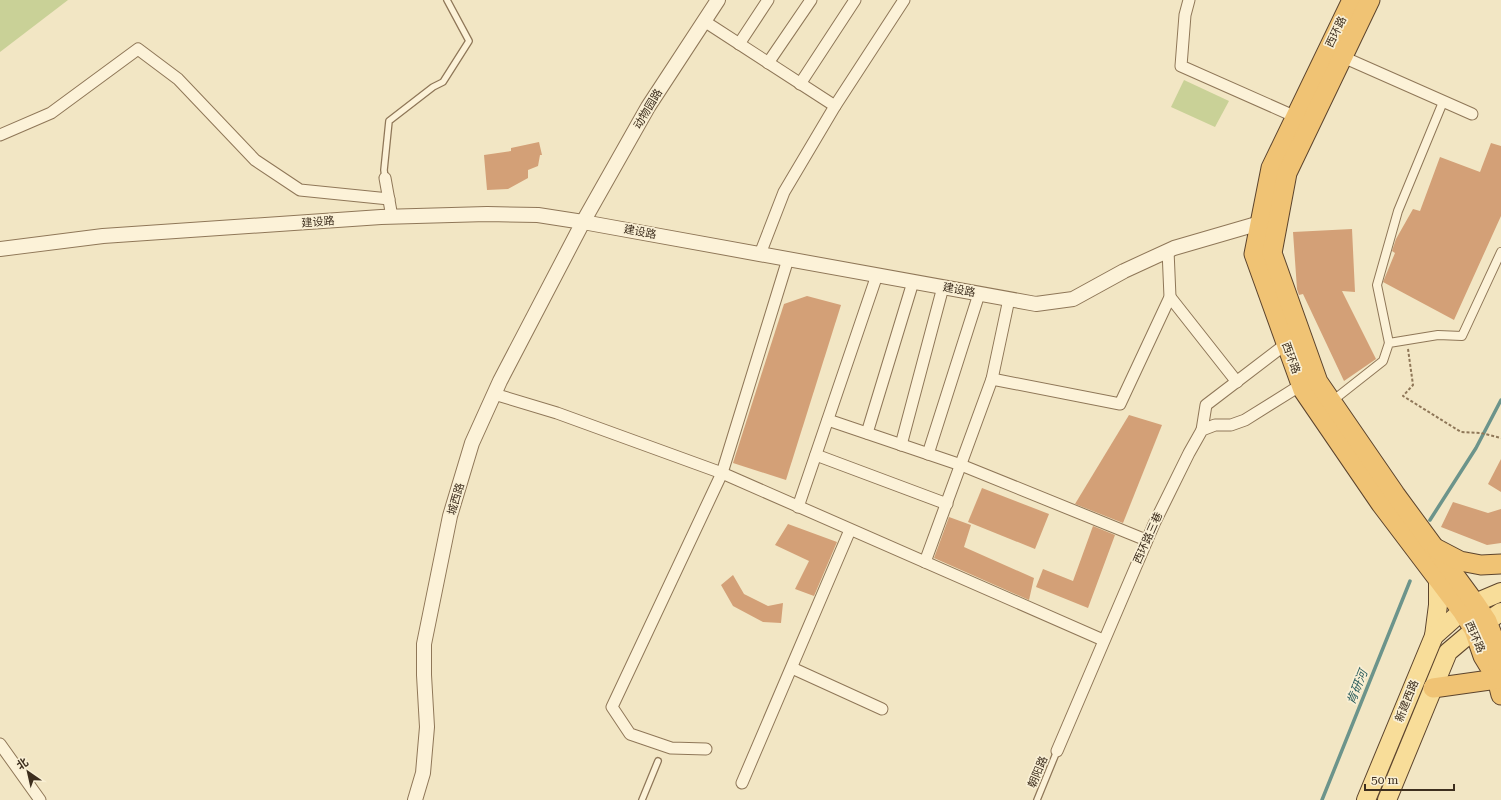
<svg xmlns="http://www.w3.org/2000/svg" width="1501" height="800" font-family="'Roboto Serif','Noto Sans SC',serif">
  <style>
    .green { fill: #c9d197 }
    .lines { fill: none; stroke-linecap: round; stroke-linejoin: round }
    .stream { stroke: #6c948b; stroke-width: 3.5 }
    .building { fill: #d3a077 }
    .service-casing { stroke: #8f7758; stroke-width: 8 }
    .pedestrian-casing { stroke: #8f7758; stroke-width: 10 }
    .minor-casing { stroke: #8f7758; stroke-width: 13 }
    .tertiary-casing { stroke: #8f7758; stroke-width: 16 }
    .primary-casing { stroke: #5c442d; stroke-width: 20 }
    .trunk-casing { stroke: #5c442d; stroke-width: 21 }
    .path { stroke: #8f7758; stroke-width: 2; stroke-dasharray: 3 2; stroke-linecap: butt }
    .service { stroke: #fcf2d8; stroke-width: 5.5 }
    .pedestrian { stroke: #fcf2d8; stroke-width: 8 }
    .minor { stroke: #fcf2d8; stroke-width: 11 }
    .tertiary { stroke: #fcf2d8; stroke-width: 14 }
    .primary { stroke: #f8dd99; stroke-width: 18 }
    .trunk { stroke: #f0c374; stroke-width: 19 }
    .labels { text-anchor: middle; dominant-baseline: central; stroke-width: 3.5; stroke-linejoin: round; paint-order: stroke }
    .street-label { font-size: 11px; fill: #3d2e1e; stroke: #f9efd4 }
    .water-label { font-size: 12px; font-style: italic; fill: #2c5e5d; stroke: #f9efd4 }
  </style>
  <rect width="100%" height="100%" fill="#f2e6c4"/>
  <g class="green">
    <path d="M0,0H68L0,52Z"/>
    <path d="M1184,80L1229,101L1215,127L1171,107Z"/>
  </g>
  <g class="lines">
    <g class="stream">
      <path d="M1430,520L1476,448L1501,400"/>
      <path d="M1322,800L1410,581"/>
    </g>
  </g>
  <g class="building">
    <path d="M539,142L542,155H540L538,166L528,170V178L508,189L487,190L484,155L511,151V148Z"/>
    <path d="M1491,143L1501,146V216L1454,320L1383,282L1395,253L1392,251L1396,239L1413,209L1420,211L1440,157L1480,172Z"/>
    <path d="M1352,229L1355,292L1342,291L1376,359L1344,381L1303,294L1299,295L1297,289L1293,232Z"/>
    <path d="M807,296L841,305L786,480L733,463L784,304Z"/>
    <path d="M1129,415L1162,425L1123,523L1075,504Z"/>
    <path d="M1501,459V492L1488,484Z"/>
    <path d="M982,488L1049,514L1035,549L968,522Z"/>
    <path d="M1453,502L1488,513L1501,509V543L1487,545L1441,527Z"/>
    <path d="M949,517L971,525L964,547L1034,578L1029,600L934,558Z"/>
    <path d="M788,524L837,542L814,596L795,589L809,561L775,545Z"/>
    <path d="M1093,526L1115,535L1088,608L1036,587L1043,569L1073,581Z"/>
    <path d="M733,575L744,594L768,606L783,603L781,623L763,622L733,606L721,585Z"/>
  </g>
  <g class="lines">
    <defs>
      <g id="service">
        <path d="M385,178L384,170L389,121L433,87L443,82L469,41L447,0"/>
        <path d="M642,800L658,761"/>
        <path d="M1037,800L1057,751"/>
      </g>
      <g id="pedestrian">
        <path d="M1389,343L1377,285L1398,211L1443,102"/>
        <path d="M1331,402L1383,361L1389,343L1438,335L1462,336L1501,252"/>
      </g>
      <g id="minor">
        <path d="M1189,0L1185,15L1181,66L1296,117"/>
        <path d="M704,21L835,106"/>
        <path d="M739,44L768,0"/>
        <path d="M1343,57L1472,114"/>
        <path d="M768,63L811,0"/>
        <path d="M800,84L855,0"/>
        <path d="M0,135L51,113L138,49L178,79L255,160L300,190L389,199"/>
        <path d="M385,178L392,217"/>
        <path d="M760,254L784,192L835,106L904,0"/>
        <path d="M788,259L722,473L1103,640"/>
        <path d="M1170,297L1237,382"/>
        <path d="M992,379L1120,404L1170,297L1168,250"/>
        <path d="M494,394L557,413L722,473L612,707L630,734L671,748L706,749"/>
        <path d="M828,420L961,465L1146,540"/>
        <path d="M1202,430L1206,405L1286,344"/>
        <path d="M867,433L913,282"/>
        <path d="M901,445L943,287"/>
        <path d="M928,454L979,294"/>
        <path d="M816,455L947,504"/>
        <path d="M798,507L877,275"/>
        <path d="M925,562L992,379L1009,299"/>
        <path d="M792,668L882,709"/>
        <path d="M0,744L40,800"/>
        <path d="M1057,751L1154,524L1189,453L1202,430L1215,425H1231L1245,420L1301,385"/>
        <path d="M742,783L850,530"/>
      </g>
      <g id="tertiary">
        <path d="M0,249L103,236L381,217L487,214L538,215L583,222L1036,304L1073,299L1124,271L1174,248L1260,223"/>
        <path d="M415,800L423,773L427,727L424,675V644L450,516L472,443L500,381L583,222L648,107L718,0"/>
      </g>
      <g id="primary">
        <path d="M1434,636L1438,605V579"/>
        <path d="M1366,800L1434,636L1462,611L1475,603L1501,592"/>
        <path d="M1387,800L1448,652L1474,630L1501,612"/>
      </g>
      <g id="trunk">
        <path d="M1352,0L1271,168L1254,254L1303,390L1381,504L1462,611L1474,630L1483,656L1497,679L1501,695"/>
        <path d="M1370,0L1287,173L1272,253L1318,382L1395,494L1475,603L1487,621L1499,653L1497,679"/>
        <path d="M1437,549L1460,561L1481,565L1501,564"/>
        <path d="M1433,688L1497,679"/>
      </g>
    </defs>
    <use href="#service" class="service-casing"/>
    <use href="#pedestrian" class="pedestrian-casing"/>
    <use href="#minor" class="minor-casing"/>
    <use href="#tertiary" class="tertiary-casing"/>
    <use href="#primary" class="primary-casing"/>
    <use href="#trunk" class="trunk-casing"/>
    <path class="path" d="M1408,349L1413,385L1403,396L1461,432L1481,433L1501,438"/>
    <use href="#service" class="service"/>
    <use href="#pedestrian" class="pedestrian"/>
    <use href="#minor" class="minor"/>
    <use href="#tertiary" class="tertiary"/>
    <use href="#primary" class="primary"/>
    <use href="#trunk" class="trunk"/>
  </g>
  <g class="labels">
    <g class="street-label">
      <text transform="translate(1336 32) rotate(-64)">西环路</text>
      <text transform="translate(648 109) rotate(-59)">动物园路</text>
      <text transform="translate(318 222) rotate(-4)">建设路</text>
      <text transform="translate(640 232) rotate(10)">建设路</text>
      <text transform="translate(959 290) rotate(10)">建设路</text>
      <text transform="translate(1291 358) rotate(70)">西环路</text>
      <text transform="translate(456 499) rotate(-74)">城西路</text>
      <text transform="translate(1148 538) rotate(-66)">西环路三巷</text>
      <text transform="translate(1475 637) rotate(66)">西环路</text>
      <text transform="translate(1407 701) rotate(-68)">新建西路</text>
      <text transform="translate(1038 772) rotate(-67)">朝阳路</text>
    </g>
    <g class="water-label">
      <text transform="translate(1357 687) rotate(-68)">肯研河</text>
    </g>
  </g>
  <g transform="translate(28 772) rotate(326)" stroke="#f9efd4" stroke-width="3" paint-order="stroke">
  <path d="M0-3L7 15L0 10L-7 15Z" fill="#3d2e1e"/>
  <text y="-6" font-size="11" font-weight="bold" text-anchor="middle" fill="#3d2e1e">北</text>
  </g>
  <path d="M1365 784v6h89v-6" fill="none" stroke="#3d2e1e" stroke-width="2"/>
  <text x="1371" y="784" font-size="12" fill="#3d2e1e" stroke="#f9efd4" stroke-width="3" paint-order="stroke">50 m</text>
</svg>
